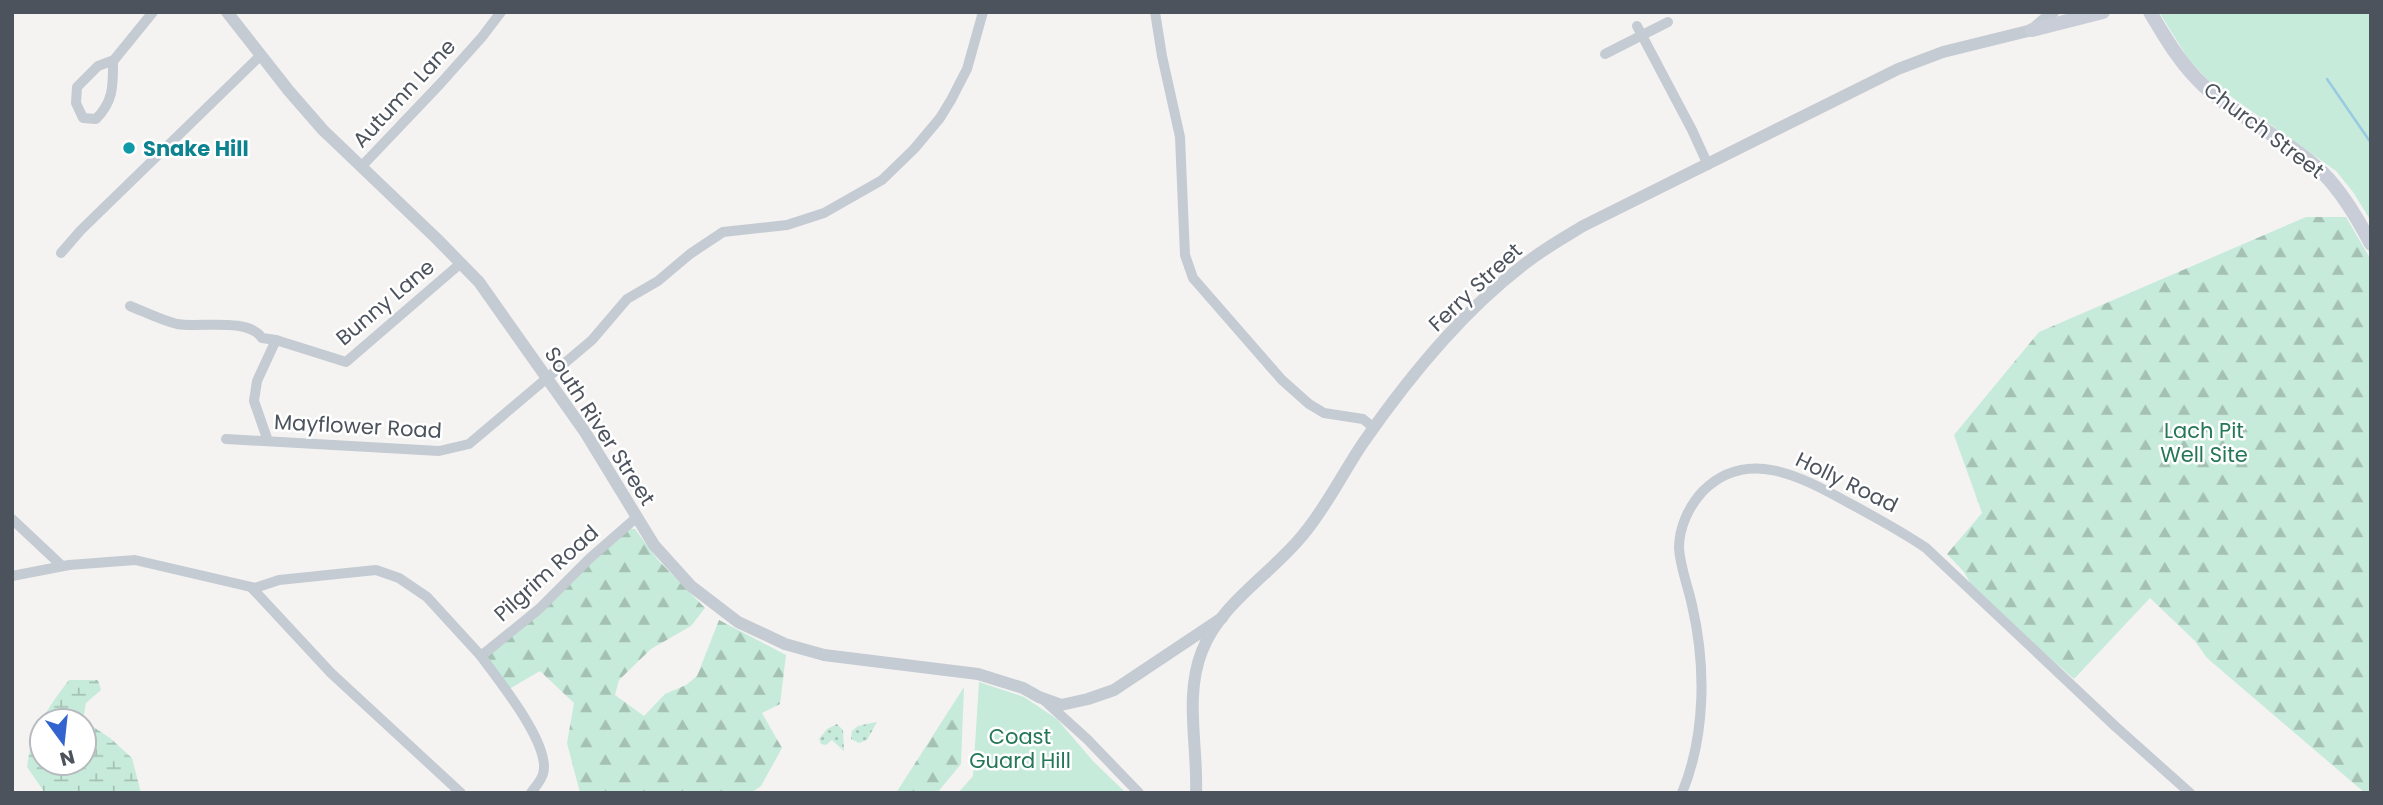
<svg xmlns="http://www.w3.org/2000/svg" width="2383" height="805" font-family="Poppins,sans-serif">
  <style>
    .grass { fill: url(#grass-dots) }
    .forest { fill: url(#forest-firs) }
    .wetland { fill: url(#wetland-marsh); fill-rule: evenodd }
    .park { fill: #c7ebda }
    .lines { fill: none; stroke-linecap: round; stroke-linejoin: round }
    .stream { stroke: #9acae2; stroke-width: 2.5 }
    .minor { stroke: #c5cbd2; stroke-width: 10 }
    .tertiary { stroke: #c5cbd2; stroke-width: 12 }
    .secondary { stroke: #c8cdd8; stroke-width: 14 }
    .culture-dot { fill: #0f9aa8; stroke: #fff; stroke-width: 2.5 }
    .labels { text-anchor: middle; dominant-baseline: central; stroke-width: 5; stroke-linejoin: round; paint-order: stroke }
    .street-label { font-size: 21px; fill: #4c535d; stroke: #fff }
    .culture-label { font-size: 21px; font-weight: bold; fill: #0d838f; stroke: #fff; text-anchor: start }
    .park-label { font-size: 21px; fill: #247758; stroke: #fff }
  </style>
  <defs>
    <pattern id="grass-dots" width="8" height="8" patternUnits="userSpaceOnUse" patternTransform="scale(1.75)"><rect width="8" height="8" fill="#c7ebda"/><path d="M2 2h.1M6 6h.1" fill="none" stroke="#a4c1b4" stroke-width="1.8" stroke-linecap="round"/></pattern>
    <pattern id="forest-firs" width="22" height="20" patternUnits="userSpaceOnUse" patternTransform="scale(1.75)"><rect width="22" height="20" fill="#c7ebda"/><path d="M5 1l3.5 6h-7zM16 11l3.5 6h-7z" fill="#a4c1b4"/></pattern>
    <pattern id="wetland-marsh" width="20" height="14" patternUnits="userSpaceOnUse" patternTransform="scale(1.75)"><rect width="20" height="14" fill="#c7ebda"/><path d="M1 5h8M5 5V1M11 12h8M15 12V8" fill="none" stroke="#a4c1b4"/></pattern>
  </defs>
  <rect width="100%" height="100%" fill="#f4f3f2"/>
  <g class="grass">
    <path d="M876,722H877L867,740L859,743L851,739L852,731L858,726Z"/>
    <path d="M837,724L843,730L844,751L832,740L826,745L821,744L819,739L827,729Z"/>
  </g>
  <g class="forest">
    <path d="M2306,217H2346L2371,260V793H2365L2207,658L2195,641L2150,598L2074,679L1976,593L1964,572L1947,554L1982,513L1954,435L2039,332Z"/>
    <path d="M625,528L635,529L658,560L705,608L691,626L651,649L619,680L615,695L644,716L665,694L686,685L697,676L719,620L786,655L780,704L762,713L782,748L761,786L751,793H580L567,743L574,703L540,671L506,691L481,656Z"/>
    <path d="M964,687L961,764L937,793H896Z"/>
  </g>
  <path class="wetland" d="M69,680H98L101,690L86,703L83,720L110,738L132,758L141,793H42L43,790L27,767C32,730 47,709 69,680ZM42,721H84V763H42Z"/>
  <g class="park">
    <path d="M2159,12H2371V221L2353,192L2336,171L2209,81L2189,60Z"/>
    <path d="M979,682L1024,697L1057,719L1093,761L1126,793H958L973,776Z"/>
  </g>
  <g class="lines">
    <path class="stream" d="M2327,79L2371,143"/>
    <g class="minor">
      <path d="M1155,12L1162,56L1180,137L1185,255L1193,278L1282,380L1309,404L1324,413L1363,419L1374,428"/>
      <path d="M1637,26L1692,130L1708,165"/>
      <path d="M1605,54L1668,22"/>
      <path d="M113,61C113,85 114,101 96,119L83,118L76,103L77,87L98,66L114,60L153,12"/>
      <path d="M361,167L440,84L482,37L501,12"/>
      <path d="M61,253L81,230L260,56"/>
      <path d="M130,306C145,312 161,320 177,324C199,328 248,317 262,338L276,340L346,362L461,263"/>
      <path d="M226,439L439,451L469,444L592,340L627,299L658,281L690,254L723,232L787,225L824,213L882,180L914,149L940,118L951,100L967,69L983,12"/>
      <path d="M268,441L254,401L257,381L276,340"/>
      <path d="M12,519L62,566"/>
      <path d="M12,576L69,565L135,560L255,588L279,580L376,570L399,578L427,597L481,656L539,609L590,558L637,517"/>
      <path d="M251,587L331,673L461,793"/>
      <path d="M481,656C498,680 552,745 543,774C541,781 535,787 531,793"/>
      <path d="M1045,701L1087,739L1139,793"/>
      <path d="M1682,793C1706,735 1706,665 1692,605C1688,586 1680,567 1679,548C1679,527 1689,506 1703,491C1748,446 1803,478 1849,503C1875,517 1901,531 1926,548L2116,727L2190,793"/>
    </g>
    <g class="tertiary">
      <path d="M227,12L289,91L323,130L437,239L479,282L585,432L654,545L691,586L738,622L785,644L824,655L978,674L1023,688L1039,697L1061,705L1088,699L1114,690L1222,618"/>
      <path d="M1196,793C1198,746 1184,696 1202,651C1220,604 1271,574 1302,536C1326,508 1342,474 1363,443C1408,378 1466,307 1530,260C1547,247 1565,237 1583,226L1898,69L1943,52L2032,30L2053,12"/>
    </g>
    <g class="secondary">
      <path d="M2150,12C2166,39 2181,65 2204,86C2240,119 2287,139 2322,172C2342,192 2358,219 2371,244"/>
      <path d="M2032,30L2103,12"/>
    </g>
  </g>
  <circle class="culture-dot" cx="129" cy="148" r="7"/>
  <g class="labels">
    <g class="street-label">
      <text transform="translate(404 93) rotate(-47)">Autumn Lane</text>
      <text transform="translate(2264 130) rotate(37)">Church Street</text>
      <text transform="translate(1475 287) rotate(-43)">Ferry Street</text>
      <text transform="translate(385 302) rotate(-40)">Bunny Lane</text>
      <text transform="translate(358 426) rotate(3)">Mayflower Road</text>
      <text transform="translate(600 426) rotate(57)">South River Street</text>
      <text transform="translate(1847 482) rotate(26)">Holly Road</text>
      <text transform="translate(546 573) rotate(-42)">Pilgrim Road</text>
    </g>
    <g class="culture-label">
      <text x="143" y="148">Snake Hill</text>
    </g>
    <g class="park-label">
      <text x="2204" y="430">Lach Pit<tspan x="2204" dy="24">Well Site</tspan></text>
      <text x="1020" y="736">Coast<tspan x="1020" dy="24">Guard Hill</tspan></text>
    </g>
  </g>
  <rect width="2383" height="805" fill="none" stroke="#4c535d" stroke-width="28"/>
  <g transform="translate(63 742) rotate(165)"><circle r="33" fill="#ffffff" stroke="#b7babe" stroke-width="2"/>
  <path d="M0-5L12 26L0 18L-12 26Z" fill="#3263cf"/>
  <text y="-10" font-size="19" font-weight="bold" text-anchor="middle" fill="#4c535d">N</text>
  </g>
</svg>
